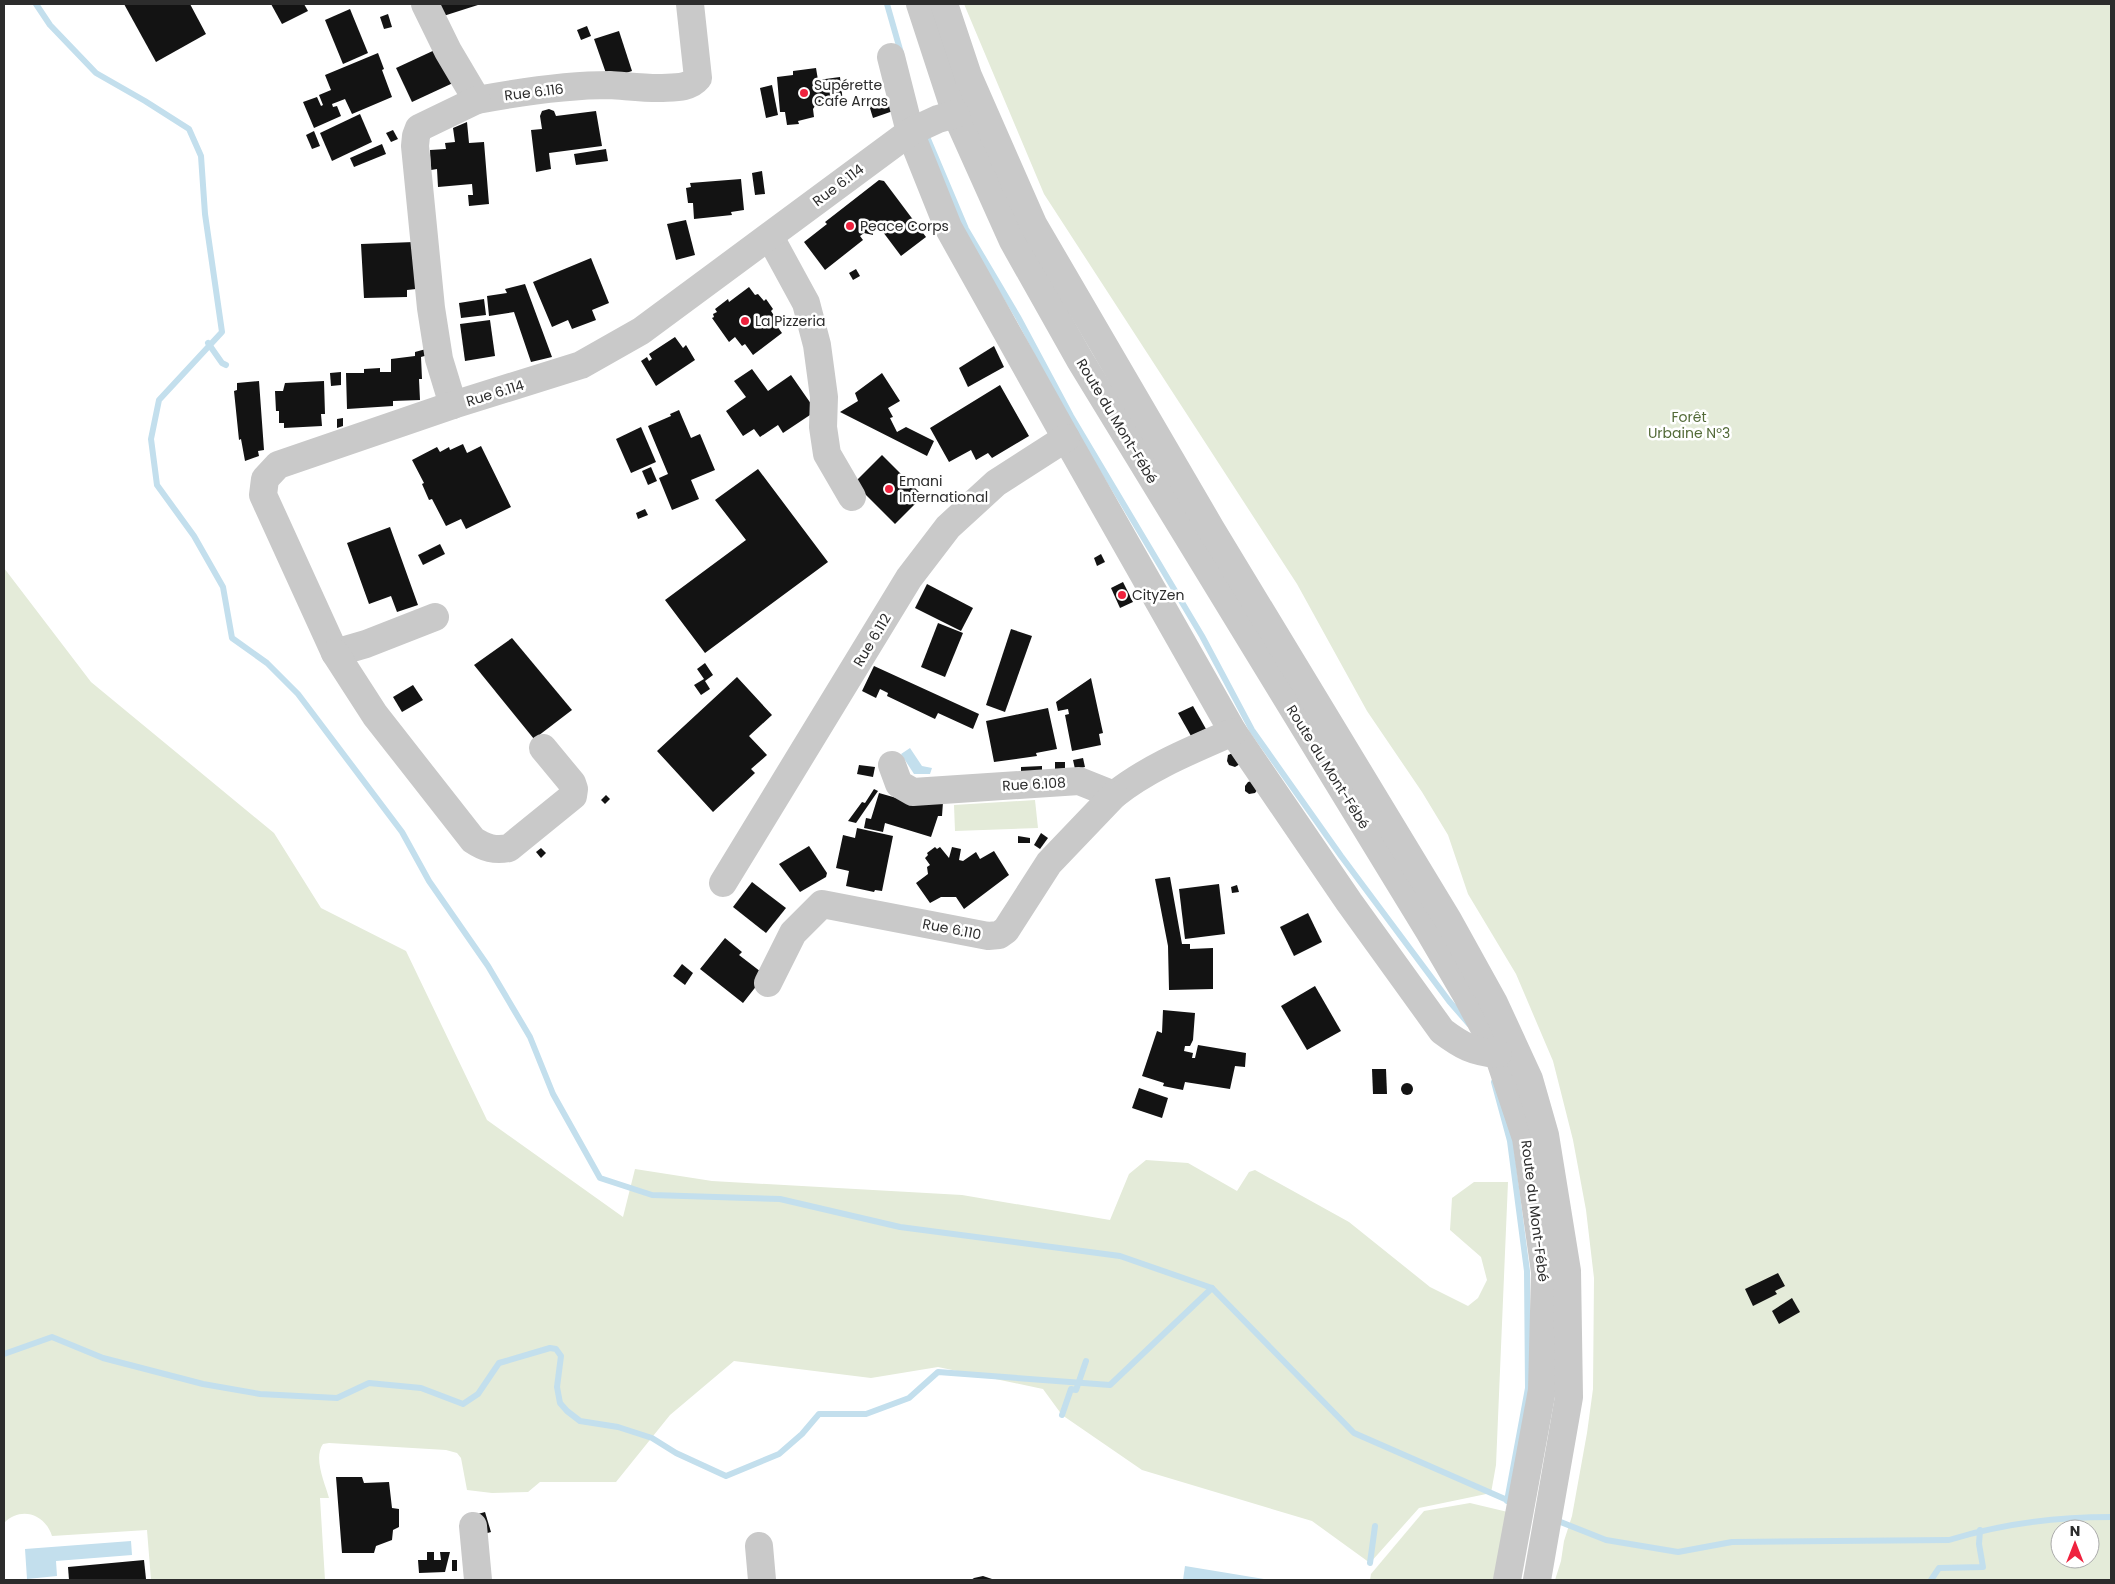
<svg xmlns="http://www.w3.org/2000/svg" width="2115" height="1584" font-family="Poppins,sans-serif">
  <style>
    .green { fill: #e4ebd9; fill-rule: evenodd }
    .water { fill: #c3dfed }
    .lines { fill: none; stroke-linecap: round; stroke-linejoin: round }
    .stream { stroke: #c3dfed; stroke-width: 6 }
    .building { fill: #131313 }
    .minor { stroke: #c9c9c9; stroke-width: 28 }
    .poi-dot { fill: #ef223e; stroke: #fff; stroke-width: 2 }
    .labels { text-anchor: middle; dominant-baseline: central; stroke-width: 5; stroke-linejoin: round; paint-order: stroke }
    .poi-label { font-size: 14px; fill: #2c2c2c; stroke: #fff; text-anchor: start }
    .street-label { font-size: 14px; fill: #2c2c2c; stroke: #fff }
    .park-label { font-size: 14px; fill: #536a38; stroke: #fff }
  </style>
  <rect width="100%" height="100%" fill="#fff"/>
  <g class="green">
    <path d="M964,4H2111V1580H1555L1561,1561L1564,1541L1572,1516L1587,1433L1593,1389L1594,1278L1586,1210L1573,1140L1553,1061L1516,974L1468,894L1448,835L1422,792L1367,711L1297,584L1044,194ZM2060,1529H2090V1559H2060Z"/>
    <path d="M4,568L91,682L274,833L321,908L406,951L487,1120L623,1217L635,1169L712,1181L962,1195L1110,1220L1129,1174L1146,1160L1188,1163L1237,1191L1249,1172L1255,1170L1349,1222L1430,1287L1468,1306L1478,1298L1487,1280L1481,1257L1450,1230L1452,1198L1474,1182H1508L1496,1465L1491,1493L1419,1508L1370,1563L1312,1521L1142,1470L1062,1415L1043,1389L938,1367L871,1378L734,1361L670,1415L616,1482H540L528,1492L492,1493L467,1490L461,1458L457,1453L446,1450L329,1443L323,1444C313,1458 325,1483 329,1498H320L325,1580H151L147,1530L52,1536C45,1514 21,1506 4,1523Z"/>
    <path d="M1035,800L1038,828L955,831L954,805Z"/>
    <path d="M1470,1503L1512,1513L1495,1580H1370L1371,1574L1424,1511Z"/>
  </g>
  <g class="water">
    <path d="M910,748L922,766L932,768L930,774H914L901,754Z"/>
    <path d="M131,1541L132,1555L56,1561L57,1576L27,1579L25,1549Z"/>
    <path d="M1185,1566L1270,1580H1183Z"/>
  </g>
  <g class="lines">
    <g class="stream">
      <path d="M36,4L50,25L96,73L145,101L189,129L201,156L205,214L222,332L159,400L151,439L157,485L194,536L223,587L232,638L267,663L298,694L402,832L429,881L488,966L530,1037L553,1094L600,1178L652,1195L780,1199L900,1227L1120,1256L1212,1288L1354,1433L1514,1503"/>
      <path d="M887,4L901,53"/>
      <path d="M925,132L966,229L1018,317L1071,416L1202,636L1252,730L1341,856L1449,1001L1469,1024"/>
      <path d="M208,343L222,363L226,365"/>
      <path d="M1494,1082L1510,1141L1527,1271L1528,1388L1507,1501"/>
      <path d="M4,1354L52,1337L103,1358L203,1384L260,1394L337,1398L369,1383L421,1388L463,1404L478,1394L499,1363L550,1348L556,1349L561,1356L557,1387L560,1403L567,1411L580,1421L618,1427L652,1438L676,1453L726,1476L779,1454L802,1434L819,1414H866L909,1398L938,1372L1110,1385L1212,1288"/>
      <path d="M1062,1415L1071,1389L1076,1390L1086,1361"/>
      <path d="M1553,1519L1606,1540L1678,1552L1732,1542L1949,1540C2001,1524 2057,1517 2111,1517"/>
      <path d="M1370,1563L1375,1526"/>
      <path d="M1931,1580L1939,1568L1983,1567L1979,1544L1980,1530"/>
    </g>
  </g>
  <g class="building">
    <path d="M124,4H190L206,34L156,62Z"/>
    <path d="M271,4H304L308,11L282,24Z"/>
    <path d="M429,4H481L434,19Z"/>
    <path d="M350,9L368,53L343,64L325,20Z"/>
    <path d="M388,14L392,27L384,29L380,17Z"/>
    <path d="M587,26L591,36L581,40L577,30Z"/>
    <path d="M619,31L632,71L608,79L594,39Z"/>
    <path d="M437,49L453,83L412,102L396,68Z"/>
    <path d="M378,53L384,69L382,70L392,97L352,114L345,99L332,104L333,107L337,106L341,116L314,128L303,102L317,97L321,106L323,105L319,95L331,90L325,75Z"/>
    <path d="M816,68L818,80L840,77L843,102L815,106L813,109L814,117L798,121L799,124L787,125L785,112H780L777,77L793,75V71Z"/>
    <path d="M772,85L778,115L766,118L760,88Z"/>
    <path d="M889,99L893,111L873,118L869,105Z"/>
    <path d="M549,109L554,111L556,116L596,111L602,146L549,153L551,169L536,172L531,130L542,129L540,116L542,111Z"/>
    <path d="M360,114L372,142L332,161L320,133Z"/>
    <path d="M467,122L469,143L484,142L489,204L469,206L468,195H473L472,184L438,187L437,169L431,170L430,150L446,149L445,143L455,142L453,128Z"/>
    <path d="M393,130L398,139L391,142L386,133Z"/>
    <path d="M314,131L320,146L312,149L306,135Z"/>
    <path d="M382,144L386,154L354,167L350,158Z"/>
    <path d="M606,149L608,161L576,165L574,154Z"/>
    <path d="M762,171L765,194L755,195L752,173Z"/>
    <path d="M741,179L744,210L731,212L732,215L694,219L693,203H688L686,188L691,187L690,183Z"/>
    <path d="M879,180L884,181L926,237L901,256L877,224L873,227V235L864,233L860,236L863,240L825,270L804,242L827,224L825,222Z"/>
    <path d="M686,220L695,255L676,260L667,224Z"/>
    <path d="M414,242L416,289L407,290V297L364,298L361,244Z"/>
    <path d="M591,258L609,303L592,310L596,320L572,329L568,320L552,327L533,282Z"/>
    <path d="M856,269L860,276L853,280L849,273Z"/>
    <path d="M525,284L552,357L531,362L514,312L489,316L487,296L507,293L505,289Z"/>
    <path d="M749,287L755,295L758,294L764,301L766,299L773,309L771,311L777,320L774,322L782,333L753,355L745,344L742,346L735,337L729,342L712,318L714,317L713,314L717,312L715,309L728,299L729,302Z"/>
    <path d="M484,299L486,315L461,318L459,303Z"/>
    <path d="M490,320L495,356L465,361L460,324Z"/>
    <path d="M675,337L683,348L686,345L695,360L656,386L641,361L647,357L649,361L652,359L649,354Z"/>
    <path d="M994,346L1004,367L968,387L959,368Z"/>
    <path d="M426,349L428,355L421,357L422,379H419L420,400L393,401V406L347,409L346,373H364V369L380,368V372H391V359L415,356V352Z"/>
    <path d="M752,369L768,391L791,375L816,411L783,433L778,425L760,437L754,429L743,436L726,411L746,397L734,381Z"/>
    <path d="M341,372V385L331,386L330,373Z"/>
    <path d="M882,373L900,401L888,408L893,417L890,418L897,432L906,427L934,441L927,456L840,412L858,401L855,393Z"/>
    <path d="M259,381L264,450L258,451L259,456L245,461L241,439L239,440L234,391L237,390V383Z"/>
    <path d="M324,381L325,414H321L322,426L284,428V423H279V411H276L275,391H283L285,383Z"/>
    <path d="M1000,385L1029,436L992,458L988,453L976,460L971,450L949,462L930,428Z"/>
    <path d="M679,410L691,438L700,434L715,470L691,480L699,499L672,510L659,478L668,474L648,426L671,416L670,414Z"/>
    <path d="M343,418V426L337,428V419Z"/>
    <path d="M641,427L656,462L631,473L616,439Z"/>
    <path d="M463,444L467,453L481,446L511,507L466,529L461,519L446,526L432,499L429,500L422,484L424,483L412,460L437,447L440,452L449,447L450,450Z"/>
    <path d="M882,455L923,496L895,524L854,483Z"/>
    <path d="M651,467L657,481L648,485L642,471Z"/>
    <path d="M758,469L828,562L705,653L665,600L746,540L715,500Z"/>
    <path d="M645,509L648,515L638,519L636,513Z"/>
    <path d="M390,527L418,605L397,612L391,596L369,604L347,543Z"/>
    <path d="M440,544L445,554L423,565L418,555Z"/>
    <path d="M1101,554L1105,562L1097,566L1094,558Z"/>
    <path d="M1123,582L1133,602L1120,608L1111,588Z"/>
    <path d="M927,584L973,608L961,631L915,608Z"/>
    <path d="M938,623L963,633L945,677L921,667Z"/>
    <path d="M1011,629L1032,636L1005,712L986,705Z"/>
    <path d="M512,638L572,710L534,739L474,665Z"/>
    <path d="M705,663L713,675L705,681L710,689L701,695L694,685L704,679L697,669Z"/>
    <path d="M874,666L979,714L973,729L938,713L935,719L887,696L888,693L880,689L876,698L862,691Z"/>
    <path d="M737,677L772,715L749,736L767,755L751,769L755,773L713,812L657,751Z"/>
    <path d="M1091,678L1103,733L1099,734L1101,745L1072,751L1065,715L1069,714L1068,709L1058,711L1056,702Z"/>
    <path d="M413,685L423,700L402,712L393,697Z"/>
    <path d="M1193,706L1206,729L1191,736L1178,713Z"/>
    <path d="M1048,708L1057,749L1036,753L1037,756L994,762L986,721Z"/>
    <path d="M1233,753L1240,764L1235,767L1229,765L1227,761L1228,755Z"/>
    <path d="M1083,758L1085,767L1075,769L1073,760Z"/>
    <path d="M1055,762H1065V771L1055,772Z"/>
    <path d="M859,765L875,767L873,777L857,774Z"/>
    <path d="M1042,766V773L1021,774V767Z"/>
    <path d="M1252,781L1258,789L1255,793L1249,794L1245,791V786L1248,782Z"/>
    <path d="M874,789L878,791L856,823L848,821L862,802L865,803Z"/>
    <path d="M879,793L907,801L943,802L942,816H938L931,837L885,823L883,832L864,828L866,818L871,819Z"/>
    <path d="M606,795L610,799L605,804L601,800Z"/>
    <path d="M857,828L893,836L882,891L875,890L874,892L846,886L849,871L836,868L843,835L855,838Z"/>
    <path d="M1041,833L1048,838L1040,849L1034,845Z"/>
    <path d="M1018,836L1030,838V843H1018Z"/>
    <path d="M809,846L827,873L826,877L800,892L779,864Z"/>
    <path d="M935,847L937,849L940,847L949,858L952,847L961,849L959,860L963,861L976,852L980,859L994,851L1009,875L964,909L956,897H941L930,903L916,883L928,874L927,867L930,865L925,858L928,855L927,853Z"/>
    <path d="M541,848L546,853L541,858L536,852Z"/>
    <path d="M1170,877L1182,944H1190V949L1213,948V989L1169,990L1168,946L1155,879Z"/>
    <path d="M752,882L786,908L766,933L733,907Z"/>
    <path d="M1219,884L1225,934L1185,939L1179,889Z"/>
    <path d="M1237,885L1239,892L1232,893L1231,887Z"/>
    <path d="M1308,913L1322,942L1294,956L1280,927Z"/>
    <path d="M725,938L742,952L739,955L765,975L743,1003L700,969Z"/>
    <path d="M682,964L693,973L685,985L673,976Z"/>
    <path d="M1315,986L1341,1031L1307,1050L1281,1006Z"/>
    <path d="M1163,1010L1195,1013L1193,1040L1190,1046H1185L1184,1051L1193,1053L1192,1058H1195L1198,1045L1246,1053L1245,1067L1235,1066L1230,1089L1185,1082L1183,1090L1163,1086L1164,1083L1142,1076L1157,1031L1162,1033Z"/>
    <path d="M1372,1069H1386L1387,1094H1373Z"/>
    <circle cx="1407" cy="1089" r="6"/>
    <path d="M1139,1088L1168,1098L1162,1118L1132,1108Z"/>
    <path d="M1778,1273L1785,1286L1775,1291L1777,1294L1753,1306L1745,1289Z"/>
    <path d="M1792,1298L1800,1312L1779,1324L1772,1311Z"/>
    <path d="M336,1477H362L364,1483L389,1482L392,1508L399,1509V1527L393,1530L392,1540L376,1546L374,1553H342Z"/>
    <path d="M485,1512L491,1532L484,1534L478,1514Z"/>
    <path d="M427,1552H434V1560H441L440,1552H450L445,1572L419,1573L418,1560H427Z"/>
    <path d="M144,1560L146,1579L142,1580H69L68,1567Z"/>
    <rect x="452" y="1560" width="5" height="11"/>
    <path d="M983,1576L995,1580H971L974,1578Z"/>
  </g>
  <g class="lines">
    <g class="minor">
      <path d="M425,4L448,51L477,100C520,92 565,85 610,85C626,86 642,88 659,88C673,87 689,89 698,78L690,4"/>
      <path d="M920,4L956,114L1013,241L1080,360L1429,931L1467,996L1498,1054L1526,1138L1545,1272L1542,1390L1507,1580"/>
      <path d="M944,4L968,76L1033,224L1211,529L1448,920L1494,1003L1529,1079L1545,1135L1567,1271L1569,1397L1537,1580"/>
      <path d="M891,57L910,132L948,227L1066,438L1233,732L1349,902L1442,1031C1462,1046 1473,1052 1498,1054"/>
      <path d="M770,237L806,303L817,345L824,397L823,427L827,454L852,497"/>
      <path d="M453,405L439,359L431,308L415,146L416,136L419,128L477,100"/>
      <path d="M435,617L366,644L335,653L263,495L265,479L278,465L453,405L581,365L641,331L910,132L938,119L956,114"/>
      <path d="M335,653L375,715L473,840C485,848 495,851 509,848L573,796L574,789L572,783L543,748"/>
      <path d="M892,765L899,784L913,792L1079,781L1114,795C1149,767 1192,750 1233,732"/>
      <path d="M723,883L909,578L948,527L996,483L1066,438"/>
      <path d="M768,983L793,933L822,904L988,936L999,935L1006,930L1049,863L1114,795"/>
      <path d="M473,1526L478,1580"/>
      <path d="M759,1546L762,1580"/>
    </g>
  </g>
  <g class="poi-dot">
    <circle cx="804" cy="93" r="5"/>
    <circle cx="850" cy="226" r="5"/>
    <circle cx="745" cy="321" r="5"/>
    <circle cx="889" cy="489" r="5"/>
    <circle cx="1122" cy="595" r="5"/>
  </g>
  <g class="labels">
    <g class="poi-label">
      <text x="814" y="85">Supérette<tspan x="814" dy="16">Cafe Arras</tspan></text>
      <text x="860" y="226">Peace Corps</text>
      <text x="755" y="321">La Pizzeria</text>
      <text x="899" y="481">Emani<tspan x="899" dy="16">International</tspan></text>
      <text x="1132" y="595">CityZen</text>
    </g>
    <g class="street-label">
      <text transform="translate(534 92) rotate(-7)">Rue 6.116</text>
      <text transform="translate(838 185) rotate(-37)">Rue 6.114</text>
      <text transform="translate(495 393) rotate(-17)">Rue 6.114</text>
      <text transform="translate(1117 421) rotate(59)">Route du Mont-Fébé</text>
      <text transform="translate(872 640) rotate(-59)">Rue 6.112</text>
      <text transform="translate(1328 767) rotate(58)">Route du Mont-Fébé</text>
      <text transform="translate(1034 784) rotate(-3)">Rue 6.108</text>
      <text transform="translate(952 929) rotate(11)">Rue 6.110</text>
      <text transform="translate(1535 1211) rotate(83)">Route du Mont-Fébé</text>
    </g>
    <g class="park-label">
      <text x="1689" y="417">Forêt<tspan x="1689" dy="16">Urbaine N°3</tspan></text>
    </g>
  </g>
  <rect width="2115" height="1584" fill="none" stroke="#2c2c2c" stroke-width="10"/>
  <g transform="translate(2075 1544)"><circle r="24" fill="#ffffff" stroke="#ababab"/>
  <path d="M0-4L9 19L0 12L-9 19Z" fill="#ef223e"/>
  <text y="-8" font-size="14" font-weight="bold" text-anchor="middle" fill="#2c2c2c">N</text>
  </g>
</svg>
